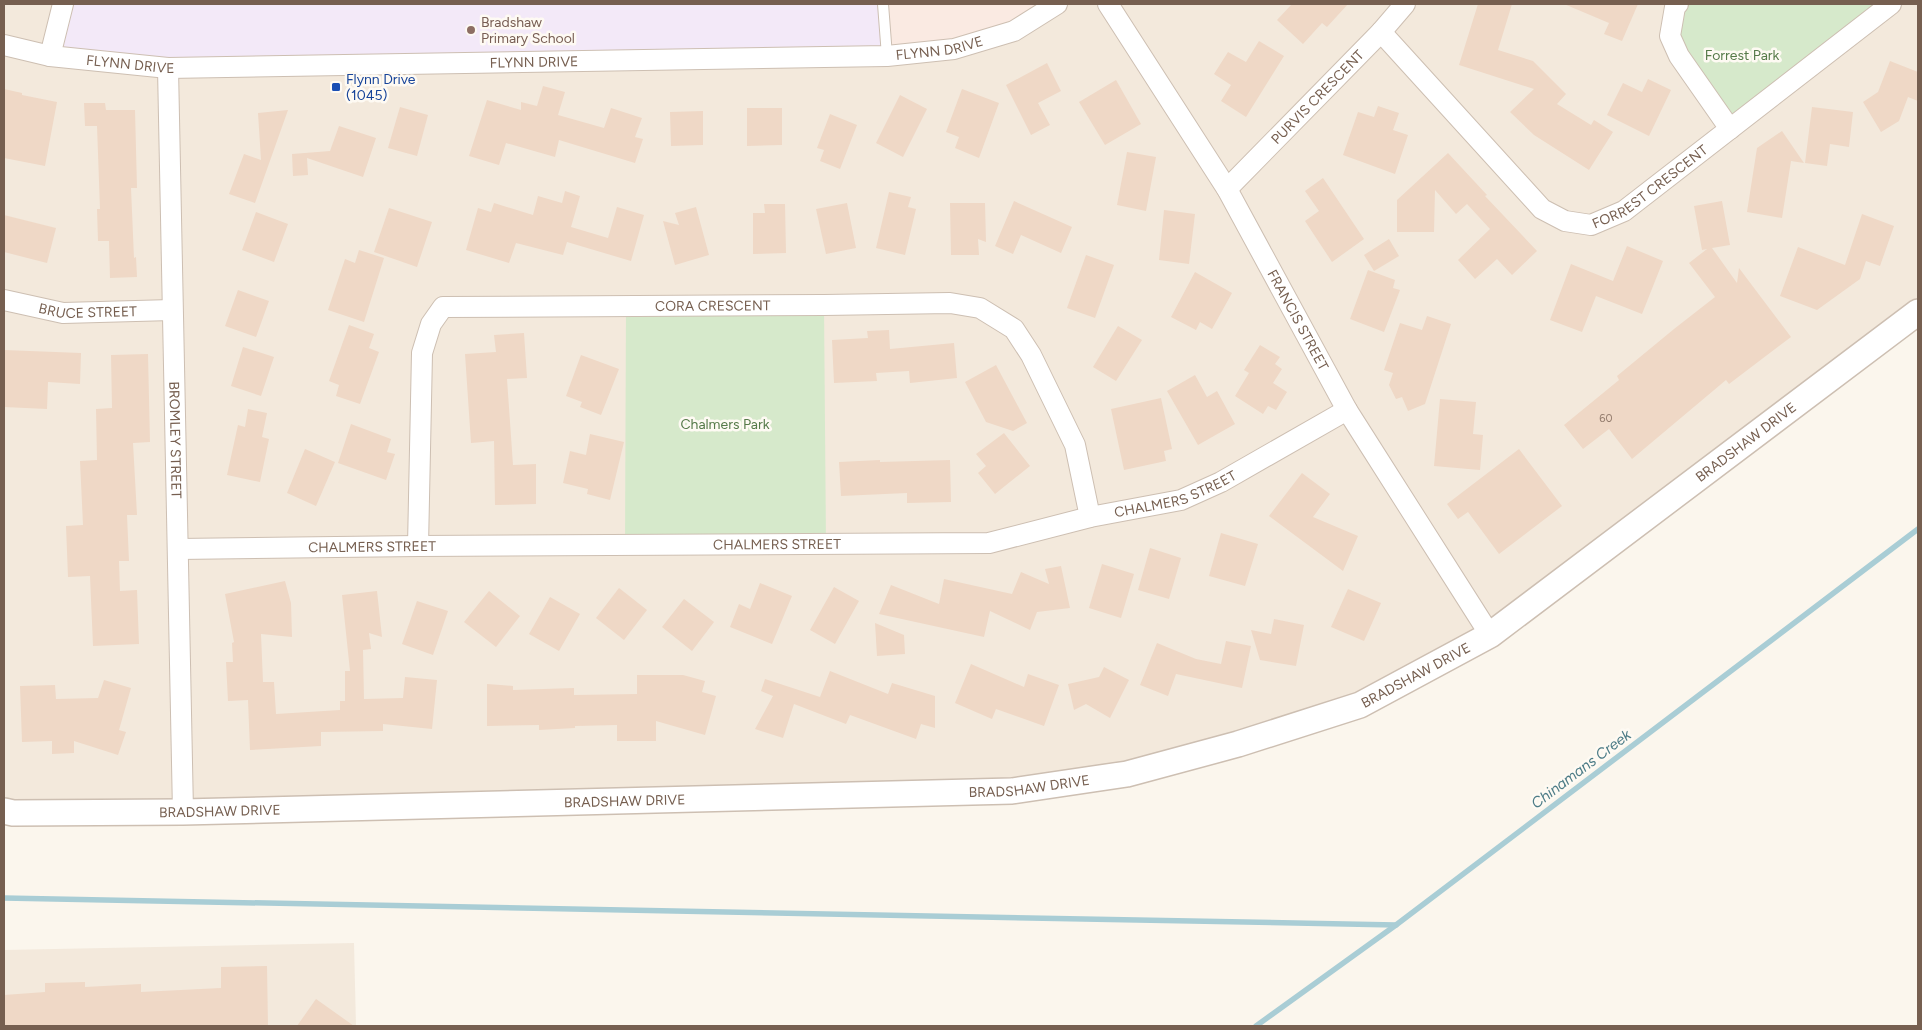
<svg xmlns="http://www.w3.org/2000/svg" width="1922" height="1030" font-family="Figtree,sans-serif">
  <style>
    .residential { fill: #f3e9dc }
    .commercial { fill: #faeae2 }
    .education { fill: #f3e9f8 }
    .green { fill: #d6e9cb }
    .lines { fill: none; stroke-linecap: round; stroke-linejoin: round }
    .stream { stroke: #a9cdd5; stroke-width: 5.5 }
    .building { fill: #efd8c6 }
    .service-casing { stroke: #cdbfb2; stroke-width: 12 }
    .minor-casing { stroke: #cdbfb2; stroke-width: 22 }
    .tertiary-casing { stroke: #cdbfb2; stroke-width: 28 }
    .service { stroke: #fff; stroke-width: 10 }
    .minor { stroke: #fff; stroke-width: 20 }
    .tertiary { stroke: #fff; stroke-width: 25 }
    .education-dot { fill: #8d6e63; stroke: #fefaf3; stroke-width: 2 }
    .transit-dot { fill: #1a4fb4; stroke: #fefaf3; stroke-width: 2 }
    .labels { text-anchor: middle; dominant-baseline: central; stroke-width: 5; stroke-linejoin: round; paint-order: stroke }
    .number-label { font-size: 11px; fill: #947d6e }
    .education-label { font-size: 14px; fill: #785e54; stroke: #fefaf3; text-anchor: start }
    .street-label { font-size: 14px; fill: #765f50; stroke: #fefaf3 }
    .park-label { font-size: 14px; fill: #567a49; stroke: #fefaf3 }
    .transit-label { font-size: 14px; fill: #164399; stroke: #fefaf3; text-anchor: start }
    .water-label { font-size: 15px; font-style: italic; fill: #4c7b86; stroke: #fefaf3 }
  </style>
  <rect width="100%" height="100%" fill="#fbf6ed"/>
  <g class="residential">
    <path d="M4,4H1918V312L1490,635L1360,705L1012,791L4,811Z"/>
    <path d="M354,943L356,1026H4V950Z"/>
  </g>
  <path class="commercial" d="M883,4H1057L1014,31L887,56Z"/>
  <path class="education" d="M63,4H883L887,56L168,68L50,56Z"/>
  <g class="green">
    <path d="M1678,4H1891L1730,129L1679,56Z"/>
    <path d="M626,305H824L826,544L625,546Z"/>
  </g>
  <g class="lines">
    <g class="stream">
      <path d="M4,898L1396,925"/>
      <path d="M1256,1026L1396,925L1918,529"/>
    </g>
  </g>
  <g class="building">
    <path d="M1292,4H1348L1327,27L1322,23L1303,44L1277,20Z"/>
    <path d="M1478,4H1512L1498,50L1533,61L1566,94L1557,104L1591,125L1594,120L1613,132L1589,170L1534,135L1510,112L1534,89L1459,65Z"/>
    <path d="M1564,4H1638L1622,41L1604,34L1609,23Z"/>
    <path d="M1259,41L1284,56L1246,117L1221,101L1231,85L1214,74L1228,52L1246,62Z"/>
    <path d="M1890,61L1918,72V101L1908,97L1899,121L1881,132L1863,102L1878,92Z"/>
    <path d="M1047,63L1061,91L1038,103L1050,125L1031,135L1006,85Z"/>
    <path d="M1648,79L1671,90L1649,136L1607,115L1623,83L1642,92Z"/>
    <path d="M1116,80L1141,124L1105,145L1079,102Z"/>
    <path d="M543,86L565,92L558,115L604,128L611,108L642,118L635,137L643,139L635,163L559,140L555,157L506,143L499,165L469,156L487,100L521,110V102L537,106Z"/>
    <path d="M4,89L22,93V95L57,102L45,166L4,158Z"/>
    <path d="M962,89L999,103L979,158L955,148L959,137L946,132Z"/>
    <path d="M900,95L927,109L903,157L876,143Z"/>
    <path d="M84,103H105L106,110H135L137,188H131L134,258L136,257L137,277L110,278L109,241H98L97,209H100L97,126H85Z"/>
    <path d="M1378,106L1399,113L1393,130L1408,135L1395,174L1343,155L1358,112L1374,117Z"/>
    <path d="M400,107L428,115L417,156L388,148Z"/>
    <path d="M1812,107L1853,112L1849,147L1830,144L1827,166L1805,163Z"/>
    <path d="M747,108H782V145L747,146Z"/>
    <path d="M288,110L255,203L229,194L244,154L261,160L258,113Z"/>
    <path d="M703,111V145L671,146L670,112Z"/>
    <path d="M830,114L857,125L840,169L820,161L824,150L817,148Z"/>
    <path d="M339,126L376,138L363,177L307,158L308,175L293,176L292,154L330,151Z"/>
    <path d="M1782,131L1804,163L1791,161L1782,218L1747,212L1757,148Z"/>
    <path d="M1127,152L1156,157L1146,211L1117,205Z"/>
    <path d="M1448,153L1487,195L1485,196L1537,251L1512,275L1497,259L1475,279L1458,260L1490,229L1467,204L1456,214L1435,190L1434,232H1397V200Z"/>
    <path d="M1323,178L1364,239L1332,262L1305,221L1319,211L1305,191Z"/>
    <path d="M565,191L580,196L571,227L608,238L617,207L644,215L631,261L567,242L563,255L516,243L509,263L466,250L478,208L491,212L494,203L533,215L538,196L562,203Z"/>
    <path d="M889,192L911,197L908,207L916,209L905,255L876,248Z"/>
    <path d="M1014,201L1072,227L1061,253L1021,235L1013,254L995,246Z"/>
    <path d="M1722,201L1730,245L1712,248L1737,283L1739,268L1791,337L1729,384L1726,380L1632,459L1609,429L1583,449L1564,425L1619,380L1617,376L1674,329L1715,297L1689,263L1707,249L1702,250L1694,206Z"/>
    <path d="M847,203L856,248L826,254L816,209Z"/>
    <path d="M950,203H985L986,242L978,239L979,255H951Z"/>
    <path d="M764,204H785L786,253L753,254V213H765Z"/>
    <path d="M696,207L709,255L675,265L663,221L679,225L675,213Z"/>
    <path d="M389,208L432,222L417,267L374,252Z"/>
    <path d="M1164,210L1195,214L1189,264L1159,260Z"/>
    <path d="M256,212L288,224L274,262L242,250Z"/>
    <path d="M1862,214L1894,226L1880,266L1866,261L1860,279L1817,310L1780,296L1798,247L1845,265Z"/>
    <path d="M4,215L56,228L47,263L4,252Z"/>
    <path d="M1389,239L1399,256L1374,271L1364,255Z"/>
    <path d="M1627,246L1663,261L1642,314L1596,296L1582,332L1550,320L1571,264L1613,281Z"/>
    <path d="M359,250L384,258L364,322L328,310L345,259L355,263Z"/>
    <path d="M1086,255L1114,265L1095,318L1067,308Z"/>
    <path d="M1368,270L1395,280L1393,288L1400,290L1384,332L1350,319Z"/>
    <path d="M1195,272L1232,293L1212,329L1200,322L1196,330L1171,317Z"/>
    <path d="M238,290L269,301L256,337L225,326Z"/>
    <path d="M1427,316L1451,324L1425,404L1408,411L1402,397L1396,399L1389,385L1393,373L1384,370L1400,323L1422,330Z"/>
    <path d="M349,325L374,334L369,348L379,352L360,404L336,396L339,385L329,381Z"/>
    <path d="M1118,326L1142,340L1116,381L1093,367Z"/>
    <path d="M889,330L890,349L954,343L957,378L910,383L909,371L876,373L877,381L834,383L832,340L868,338L867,331Z"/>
    <path d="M524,333L527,378L507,379L513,465L536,464V504L495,505L494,441L471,443L465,354L496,352L494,335Z"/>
    <path d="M1260,345L1280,357L1275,364L1282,369L1273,383L1287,392L1276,410L1268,406L1263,414L1235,396L1249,373L1244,370Z"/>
    <path d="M243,347L274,357L261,396L231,386Z"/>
    <path d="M4,350L81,353L80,384L48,382L47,409L4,407Z"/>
    <path d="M148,354L150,442L133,443L137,515H127L129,561H119L120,591L137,590L139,644L93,646L90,576L68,577L66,526L83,525L80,461L97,460L96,409L112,408L111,355Z"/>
    <path d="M581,355L619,369L601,415L580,407L582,402L566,396Z"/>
    <path d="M996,365L1027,423L1013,431L986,422L965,382Z"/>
    <path d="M1195,375L1207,397L1217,391L1235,424L1198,445L1167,391Z"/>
    <path d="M1161,398L1172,449L1164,451L1166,461L1124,470L1111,409Z"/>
    <path d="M1440,399L1476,402L1473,434L1483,435L1480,470L1434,466Z"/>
    <path d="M248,409L267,413L262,437L269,439L260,482L227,475L238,425L245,427Z"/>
    <path d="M351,424L391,439L387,452L395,454L386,480L338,463Z"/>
    <path d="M1004,433L1030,466L995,494L978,473L986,466L976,454Z"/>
    <path d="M590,434L624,442L610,500L587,494L588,489L563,483L570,451L586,455Z"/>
    <path d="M305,449L335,462L316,506L287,493Z"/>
    <path d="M1519,449L1562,506L1499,554L1468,512L1458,519L1447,504Z"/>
    <path d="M880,460V462L950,460L951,502L907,503V493L841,496L839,462Z"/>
    <path d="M1302,473L1330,494L1313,517L1358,536L1343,571L1269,516Z"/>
    <path d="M1221,533L1258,544L1245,586L1209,576Z"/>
    <path d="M1150,548L1181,558L1169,599L1138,590Z"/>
    <path d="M1102,564L1134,574L1121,618L1089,608Z"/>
    <path d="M1061,566L1070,608L1037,612L1030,630L990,611L984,637L879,614L891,585L939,604L944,579L1012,594L1021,572L1049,584L1045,569Z"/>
    <path d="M285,581L291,603L292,637L261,634L263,682H274L276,714L340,710V701H345V671H350L342,595L377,591L382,637L369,633L371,649L363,650L364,699L403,698L405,677L437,680L432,729L383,724V731L321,732V746L250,750L248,700L228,701L226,662H233L232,643L234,642L225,594Z"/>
    <path d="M760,583L792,596L772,644L730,627L739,604L750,609Z"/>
    <path d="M834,587L859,601L835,644L810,630Z"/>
    <path d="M619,588L647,610L624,640L596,618Z"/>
    <path d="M1348,589L1381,603L1364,641L1331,627Z"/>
    <path d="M489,591L520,616L496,647L464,622Z"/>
    <path d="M550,597L580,614L559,651L529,634Z"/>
    <path d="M684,599L714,622L692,651L662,627Z"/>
    <path d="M417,601L448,611L433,655L402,644Z"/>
    <path d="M1274,619L1304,625L1296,666L1260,660L1251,630L1271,634Z"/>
    <path d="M875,623L904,635L905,654L877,656Z"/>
    <path d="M1226,641L1251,646L1242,688L1176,674L1168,696L1140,685L1157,643L1196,659L1221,664Z"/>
    <path d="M971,664L1024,687L1028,674L1059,685L1044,726L996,709L992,719L955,703Z"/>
    <path d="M1104,667L1129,680L1110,718L1086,704L1074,710L1068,684L1099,677Z"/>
    <path d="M830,671L888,694L892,683L935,696V728L921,724L916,739L850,715L846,724L794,704L783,738L755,729L773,696L761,691L765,679L820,697Z"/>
    <path d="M637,675H683L705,681L702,692L716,696L705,735L656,721V741H617V725L575,726V728L539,730V725L487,726V684L513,686V690L574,688V695L637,694Z"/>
    <path d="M104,680L131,688L119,730L126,732L118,755L74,741V753L52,754V741L22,742L20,686L55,685L56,699L98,698Z"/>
    <path d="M267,966L268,1026H4V995L45,992V983L85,982V987L141,984V992L221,988V967Z"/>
    <path d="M316,999L354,1026H297Z"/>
  </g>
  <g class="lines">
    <defs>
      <path id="service" d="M883,4L887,56"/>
      <g id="minor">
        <path id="s1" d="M1108,4L1227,189L1347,410L1490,635"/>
        <path d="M1678,4L1675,7L1670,36L1679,56L1730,129"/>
        <path id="s2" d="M1381,32L1542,209L1565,221L1591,225L1624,211L1891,4"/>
        <path id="s3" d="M4,45L50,56L168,68L887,56L954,49L1014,31L1057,4"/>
        <path d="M50,56L63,4"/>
        <path id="s4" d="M168,68L183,812"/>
        <path id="s5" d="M1227,189L1381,32L1405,4"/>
        <path id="s6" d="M4,300L63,313L172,310"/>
        <path id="s7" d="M418,546L422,353L431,324L443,307L824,305L950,303L980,308L1014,329L1031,355L1075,445L1090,517"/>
        <path id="s8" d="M178,549L418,546L989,543L1090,517L1181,500L1221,482L1347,410"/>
      </g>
      <g id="tertiary">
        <path id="s9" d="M4,811L13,813L183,812L1012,791L1127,774L1238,744L1360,705L1490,635L1918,312"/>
      </g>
    </defs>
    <use href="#service" class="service-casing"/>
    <use href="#minor" class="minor-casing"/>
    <use href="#tertiary" class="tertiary-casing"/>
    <use href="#service" class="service"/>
    <use href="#minor" class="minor"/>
    <use href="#tertiary" class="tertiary"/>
  </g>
  <circle class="education-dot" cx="471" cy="30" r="5"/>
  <rect class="transit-dot" x="331" y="82" width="10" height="10" rx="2.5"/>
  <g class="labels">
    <g class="number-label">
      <text x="1606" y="418">60</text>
    </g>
    <g class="education-label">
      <text x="481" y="22">Bradshaw<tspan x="481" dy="16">Primary School</tspan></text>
    </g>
    <g class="street-label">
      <text stroke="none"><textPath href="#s3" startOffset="938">FLYNN DRIVE</textPath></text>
      <text stroke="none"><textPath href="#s3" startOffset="532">FLYNN DRIVE</textPath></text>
      <text stroke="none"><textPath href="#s3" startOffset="128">FLYNN DRIVE</textPath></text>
      <text stroke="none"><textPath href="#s5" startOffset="129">PURVIS CRESCENT</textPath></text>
      <text stroke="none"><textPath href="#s2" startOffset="362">FORREST CRESCENT</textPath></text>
      <text stroke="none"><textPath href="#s7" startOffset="514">CORA CRESCENT</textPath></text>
      <text stroke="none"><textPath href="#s6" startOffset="85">BRUCE STREET</textPath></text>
      <text stroke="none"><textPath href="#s1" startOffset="369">FRANCIS STREET</textPath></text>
      <text stroke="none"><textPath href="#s4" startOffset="372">BROMLEY STREET</textPath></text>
      <text stroke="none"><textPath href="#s9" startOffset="1836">BRADSHAW DRIVE</textPath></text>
      <text stroke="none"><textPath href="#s8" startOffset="1004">CHALMERS STREET</textPath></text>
      <text stroke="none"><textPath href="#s8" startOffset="599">CHALMERS STREET</textPath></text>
      <text stroke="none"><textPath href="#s8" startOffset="194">CHALMERS STREET</textPath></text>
      <text stroke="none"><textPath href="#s9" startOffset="1431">BRADSHAW DRIVE</textPath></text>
      <text stroke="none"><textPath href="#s9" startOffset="1026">BRADSHAW DRIVE</textPath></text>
      <text stroke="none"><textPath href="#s9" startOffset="621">BRADSHAW DRIVE</textPath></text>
      <text stroke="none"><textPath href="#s9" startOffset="216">BRADSHAW DRIVE</textPath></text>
    </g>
    <g class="park-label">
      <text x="1742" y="55">Forrest Park</text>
      <text x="725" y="424">Chalmers Park</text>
    </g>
    <g class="transit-label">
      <text x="346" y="79">Flynn Drive<tspan x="346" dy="16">(1045)</tspan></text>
    </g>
    <g class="water-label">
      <text transform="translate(1581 769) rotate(-37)">Chinamans Creek</text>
    </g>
  </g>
  <rect width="1922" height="1030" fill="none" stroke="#765f50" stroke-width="10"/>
</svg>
